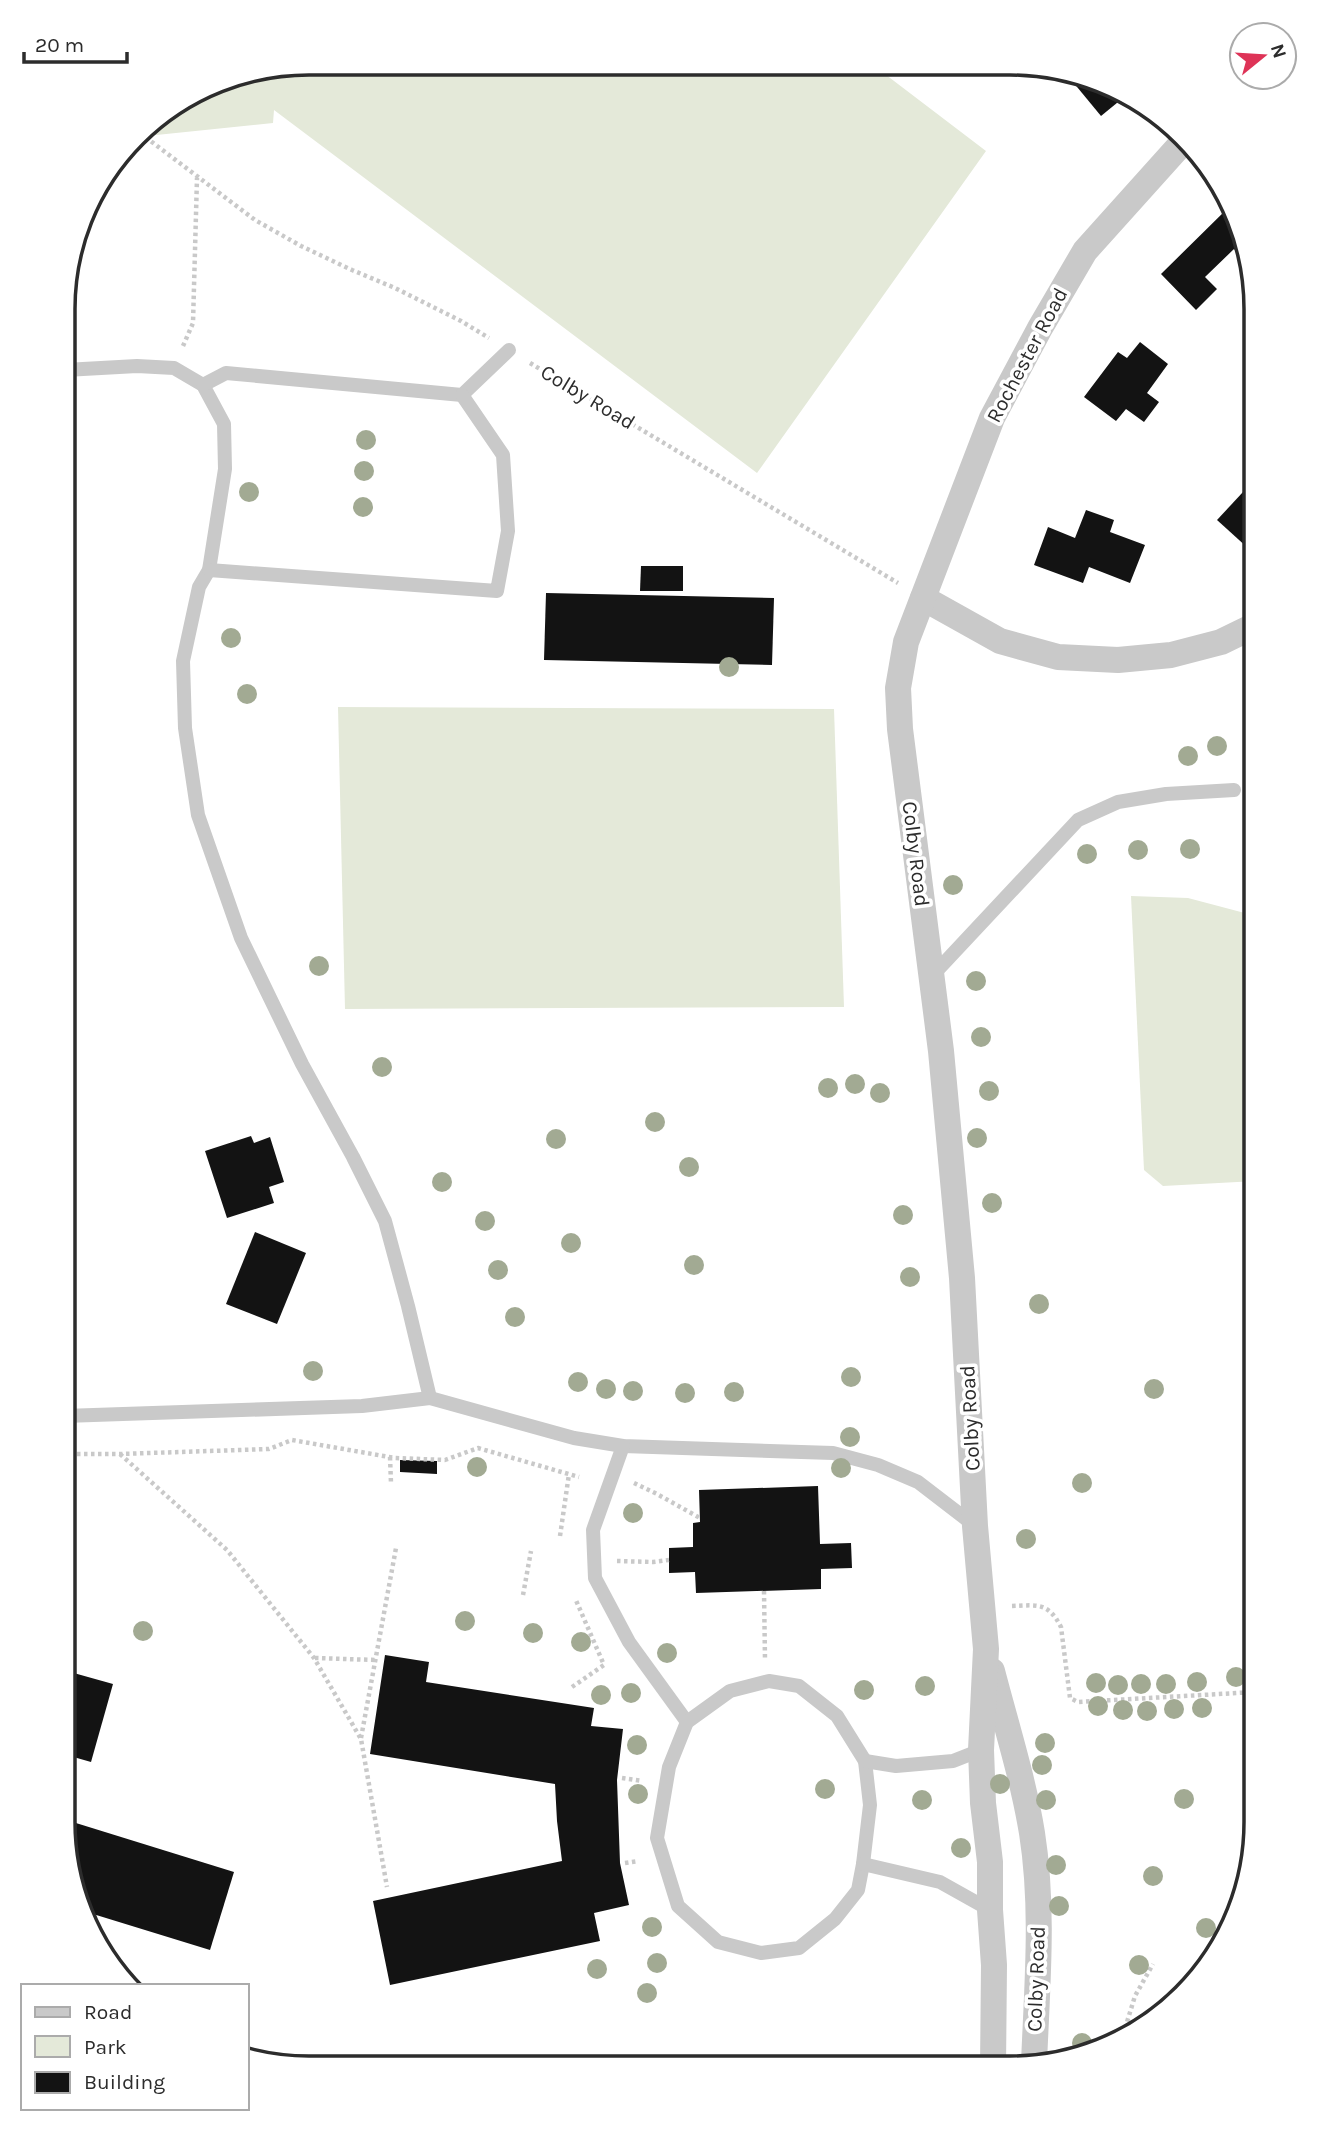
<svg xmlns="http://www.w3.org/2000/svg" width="1319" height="2131" font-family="Karla,sans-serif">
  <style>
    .green { fill: #e4e9d9 }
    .building { fill: #131313 }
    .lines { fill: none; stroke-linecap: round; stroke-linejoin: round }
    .path { stroke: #c9c9c9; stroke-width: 4.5; stroke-dasharray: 3.5 3.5; stroke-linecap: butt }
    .lane { stroke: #c9c9c9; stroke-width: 14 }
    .street { stroke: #c9c9c9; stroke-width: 26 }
    .tree { fill: #a2aa93 }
    .labels { text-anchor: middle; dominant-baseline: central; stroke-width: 7; stroke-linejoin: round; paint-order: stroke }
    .street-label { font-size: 21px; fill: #2c2c2c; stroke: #fff }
    .rim { fill: none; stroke: #2c2c2c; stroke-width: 3.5 }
  </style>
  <rect width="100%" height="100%" fill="#fff"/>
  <g class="green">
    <path d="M309,63L873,65L986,151L757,473L274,110L273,123L137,137L146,124L215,82L273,70V72L275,70Z"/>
    <path d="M338,707L834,709L844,1007L345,1009Z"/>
    <path d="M1131,896L1188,898L1256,916V1181L1163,1186L1144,1170Z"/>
  </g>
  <g class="building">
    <path d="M1068,76L1123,98L1101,116Z"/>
    <path d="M1230,206L1237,215L1247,262L1234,249L1205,277L1217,289L1196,310L1161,274Z"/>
    <path d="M1140,342L1168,364L1147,393L1159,402L1144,422L1126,409L1116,421L1084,397L1118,352L1127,358Z"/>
    <path d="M1256,478V541L1249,549L1217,520Z"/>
    <path d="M1086,510L1114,520L1110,532L1145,545L1130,583L1089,567L1083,583L1034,565L1048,527L1075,538Z"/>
    <path d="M641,566H683V591H640Z"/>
    <path d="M546,593L774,598L772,665L544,660Z"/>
    <path d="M251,1136L254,1143L270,1137L284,1182L269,1187L274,1203L227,1218L205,1151Z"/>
    <path d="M255,1232L306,1253L277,1324L226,1304Z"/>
    <path d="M400,1460L437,1461V1474L400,1472Z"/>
    <path d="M818,1486L820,1544L851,1543L852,1568L821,1569V1589L696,1593L695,1572L669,1573V1548L693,1547V1523L700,1522L699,1490Z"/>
    <path d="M385,1655L429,1662L426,1682L594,1708L591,1726L623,1729L617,1780L620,1863L629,1905L594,1913L600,1941L390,1985L373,1901L562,1861L557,1821L555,1784L370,1754Z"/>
    <path d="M63,1670L113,1684L91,1762L63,1754Z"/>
    <path d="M63,1819L234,1872L210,1950L80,1910Z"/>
  </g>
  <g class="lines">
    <g class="path">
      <path d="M140,133L255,220L301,246L352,270L395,288L461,321L489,338"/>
      <path d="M183,346L193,323L197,178"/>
      <path d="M530,363L898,583"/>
      <path d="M63,1454H120L269,1449L292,1440L395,1458L445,1460L478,1448L579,1477"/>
      <path d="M120,1454L227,1550L314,1658L361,1739L387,1887"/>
      <path d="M390,1457L391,1483"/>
      <path d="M634,1483L657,1494L700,1518"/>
      <path d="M560,1536L569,1474"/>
      <path d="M617,1561L653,1562L669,1560"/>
      <path d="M764,1591L765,1660"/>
      <path d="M523,1595L531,1551"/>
      <path d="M1012,1606C1038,1605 1048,1602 1061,1627L1070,1698L1078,1702L1255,1692"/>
      <path d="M315,1658L376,1660"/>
      <path d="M572,1687L604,1665L575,1598"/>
      <path d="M361,1738L396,1548"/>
      <path d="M622,1778L642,1781"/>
      <path d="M625,1863L638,1861"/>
      <path d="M1123,2035L1135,1996L1153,1964"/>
    </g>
    <g class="lane">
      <path d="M65,370L137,366L174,368L203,385L224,424L225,469L209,570L199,587L183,661L185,728L198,815L241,938L302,1064L353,1157L385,1221L408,1306L430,1398"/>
      <path d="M203,385L226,373L462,395L509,350"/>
      <path d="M209,570L497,591L508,531L503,455L462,395"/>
      <path d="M931,977L1078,820L1118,802L1166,794L1234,790"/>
      <path d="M64,1416L362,1406L430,1398L574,1438L623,1446L833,1453L878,1465L918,1482L974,1525"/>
      <path d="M623,1446L593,1530L595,1578L629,1642L687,1722"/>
      <path d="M769,1681L799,1686L837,1716L865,1761L870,1805L863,1864L858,1890L835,1919L799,1948L761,1953L718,1942L678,1906L657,1838L669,1767L687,1722L730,1691Z"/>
      <path d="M865,1761L896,1766L953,1761L981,1750"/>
      <path d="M863,1864L940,1882L990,1910"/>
    </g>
    <g class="street">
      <path d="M923,598L1000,641L1058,657L1118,660L1171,655L1221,642L1256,625"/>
      <path d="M992,1671C1006,1725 1023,1778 1032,1833C1044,1909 1037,1987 1034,2063"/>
      <path d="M993,2068L994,1965L990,1910V1862L983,1803L981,1750L986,1649L975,1526L962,1278L941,1051L900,729L898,688L906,642L992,418L1040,328L1085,251L1182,143"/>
    </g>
  </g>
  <g class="tree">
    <circle cx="366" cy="440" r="10"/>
    <circle cx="364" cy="471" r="10"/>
    <circle cx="249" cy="492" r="10"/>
    <circle cx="363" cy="507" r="10"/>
    <circle cx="231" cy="638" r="10"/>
    <circle cx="729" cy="667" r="10"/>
    <circle cx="247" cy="694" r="10"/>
    <circle cx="1217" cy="746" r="10"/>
    <circle cx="1188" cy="756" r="10"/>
    <circle cx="1190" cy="849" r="10"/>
    <circle cx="1138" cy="850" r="10"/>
    <circle cx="1087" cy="854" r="10"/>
    <circle cx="953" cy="885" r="10"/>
    <circle cx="319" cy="966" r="10"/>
    <circle cx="976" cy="981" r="10"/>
    <circle cx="981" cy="1037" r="10"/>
    <circle cx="382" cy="1067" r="10"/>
    <circle cx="855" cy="1084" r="10"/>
    <circle cx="828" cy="1088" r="10"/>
    <circle cx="989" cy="1091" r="10"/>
    <circle cx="880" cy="1093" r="10"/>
    <circle cx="655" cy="1122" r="10"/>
    <circle cx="977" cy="1138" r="10"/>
    <circle cx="556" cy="1139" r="10"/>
    <circle cx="689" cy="1167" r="10"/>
    <circle cx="442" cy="1182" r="10"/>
    <circle cx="992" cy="1203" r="10"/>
    <circle cx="903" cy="1215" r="10"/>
    <circle cx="485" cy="1221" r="10"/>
    <circle cx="571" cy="1243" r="10"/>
    <circle cx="694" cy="1265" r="10"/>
    <circle cx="498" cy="1270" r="10"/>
    <circle cx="910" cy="1277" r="10"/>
    <circle cx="1039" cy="1304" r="10"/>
    <circle cx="515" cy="1317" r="10"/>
    <circle cx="313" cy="1371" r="10"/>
    <circle cx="851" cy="1377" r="10"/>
    <circle cx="578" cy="1382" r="10"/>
    <circle cx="606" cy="1389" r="10"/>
    <circle cx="1154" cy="1389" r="10"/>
    <circle cx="633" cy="1391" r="10"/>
    <circle cx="734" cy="1392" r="10"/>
    <circle cx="685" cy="1393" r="10"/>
    <circle cx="850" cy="1437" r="10"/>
    <circle cx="477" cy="1467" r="10"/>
    <circle cx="841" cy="1468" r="10"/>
    <circle cx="1082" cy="1483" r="10"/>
    <circle cx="633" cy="1513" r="10"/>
    <circle cx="1026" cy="1539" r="10"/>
    <circle cx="465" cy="1621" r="10"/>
    <circle cx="143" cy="1631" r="10"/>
    <circle cx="533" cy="1633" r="10"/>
    <circle cx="581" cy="1642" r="10"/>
    <circle cx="667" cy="1653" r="10"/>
    <circle cx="1236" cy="1677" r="10"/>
    <circle cx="1197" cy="1682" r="10"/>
    <circle cx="1096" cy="1683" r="10"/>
    <circle cx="1141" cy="1684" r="10"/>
    <circle cx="1166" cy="1684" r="10"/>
    <circle cx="1118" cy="1685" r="10"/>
    <circle cx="925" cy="1686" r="10"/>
    <circle cx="864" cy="1690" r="10"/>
    <circle cx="631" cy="1693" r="10"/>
    <circle cx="601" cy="1695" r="10"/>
    <circle cx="1098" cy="1706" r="10"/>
    <circle cx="1202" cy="1708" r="10"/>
    <circle cx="1174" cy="1709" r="10"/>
    <circle cx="1123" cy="1710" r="10"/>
    <circle cx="1147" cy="1711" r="10"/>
    <circle cx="1045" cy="1743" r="10"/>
    <circle cx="637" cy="1745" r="10"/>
    <circle cx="1042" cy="1765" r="10"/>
    <circle cx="1000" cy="1784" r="10"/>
    <circle cx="825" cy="1789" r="10"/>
    <circle cx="638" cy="1794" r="10"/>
    <circle cx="1184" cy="1799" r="10"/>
    <circle cx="922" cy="1800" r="10"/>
    <circle cx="1046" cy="1800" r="10"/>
    <circle cx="961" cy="1848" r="10"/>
    <circle cx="1056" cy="1865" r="10"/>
    <circle cx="1153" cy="1876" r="10"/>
    <circle cx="1059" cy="1906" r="10"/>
    <circle cx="652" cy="1927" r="10"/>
    <circle cx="1206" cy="1928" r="10"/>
    <circle cx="657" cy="1963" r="10"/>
    <circle cx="1139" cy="1965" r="10"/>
    <circle cx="597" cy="1969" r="10"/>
    <circle cx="647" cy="1993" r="10"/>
    <circle cx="1082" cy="2043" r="10"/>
  </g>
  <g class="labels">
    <g class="street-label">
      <text transform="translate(1027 355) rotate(-62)">Rochester Road</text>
      <text transform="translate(588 397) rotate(31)">Colby Road</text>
      <text transform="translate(916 854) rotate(83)">Colby Road</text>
      <text transform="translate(970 1418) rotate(-93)">Colby Road</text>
      <text transform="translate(1036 1979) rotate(-88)">Colby Road</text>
    </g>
  </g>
  <path d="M0 0H1319V2131H0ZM309 75H1010A234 234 0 0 1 1244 309V1822A234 234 0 0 1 1010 2056H309A234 234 0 0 1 75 1822V309A234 234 0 0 1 309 75Z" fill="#fff" fill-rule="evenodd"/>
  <path class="rim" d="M309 75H1010A234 234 0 0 1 1244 309V1822A234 234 0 0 1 1010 2056H309A234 234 0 0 1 75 1822V309A234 234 0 0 1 309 75Z"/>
  <rect x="21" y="1984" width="228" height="126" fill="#ffffff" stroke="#ababab" stroke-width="2"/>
  <rect x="35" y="2007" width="35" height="10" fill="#c9c9c9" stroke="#ababab" stroke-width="2"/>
  <text x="84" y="2019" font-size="21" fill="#2c2c2c">Road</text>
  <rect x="35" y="2036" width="35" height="21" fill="#e4e9d9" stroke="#ababab" stroke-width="2"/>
  <text x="84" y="2054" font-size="21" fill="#2c2c2c">Park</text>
  <rect x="35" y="2072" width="35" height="21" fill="#131313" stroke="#ababab" stroke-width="2"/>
  <text x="84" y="2089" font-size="21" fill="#2c2c2c">Building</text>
  <g transform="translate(1263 56) rotate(72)"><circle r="33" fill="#ffffff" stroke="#ababab" stroke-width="2"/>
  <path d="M0-5L12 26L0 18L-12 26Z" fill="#de3357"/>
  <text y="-10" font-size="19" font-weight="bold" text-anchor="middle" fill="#2c2c2c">N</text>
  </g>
  <path d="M24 52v10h103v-10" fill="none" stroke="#2c2c2c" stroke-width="3.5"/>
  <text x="35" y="52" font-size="21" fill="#2c2c2c" stroke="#ffffff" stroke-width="5" paint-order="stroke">20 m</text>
</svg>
